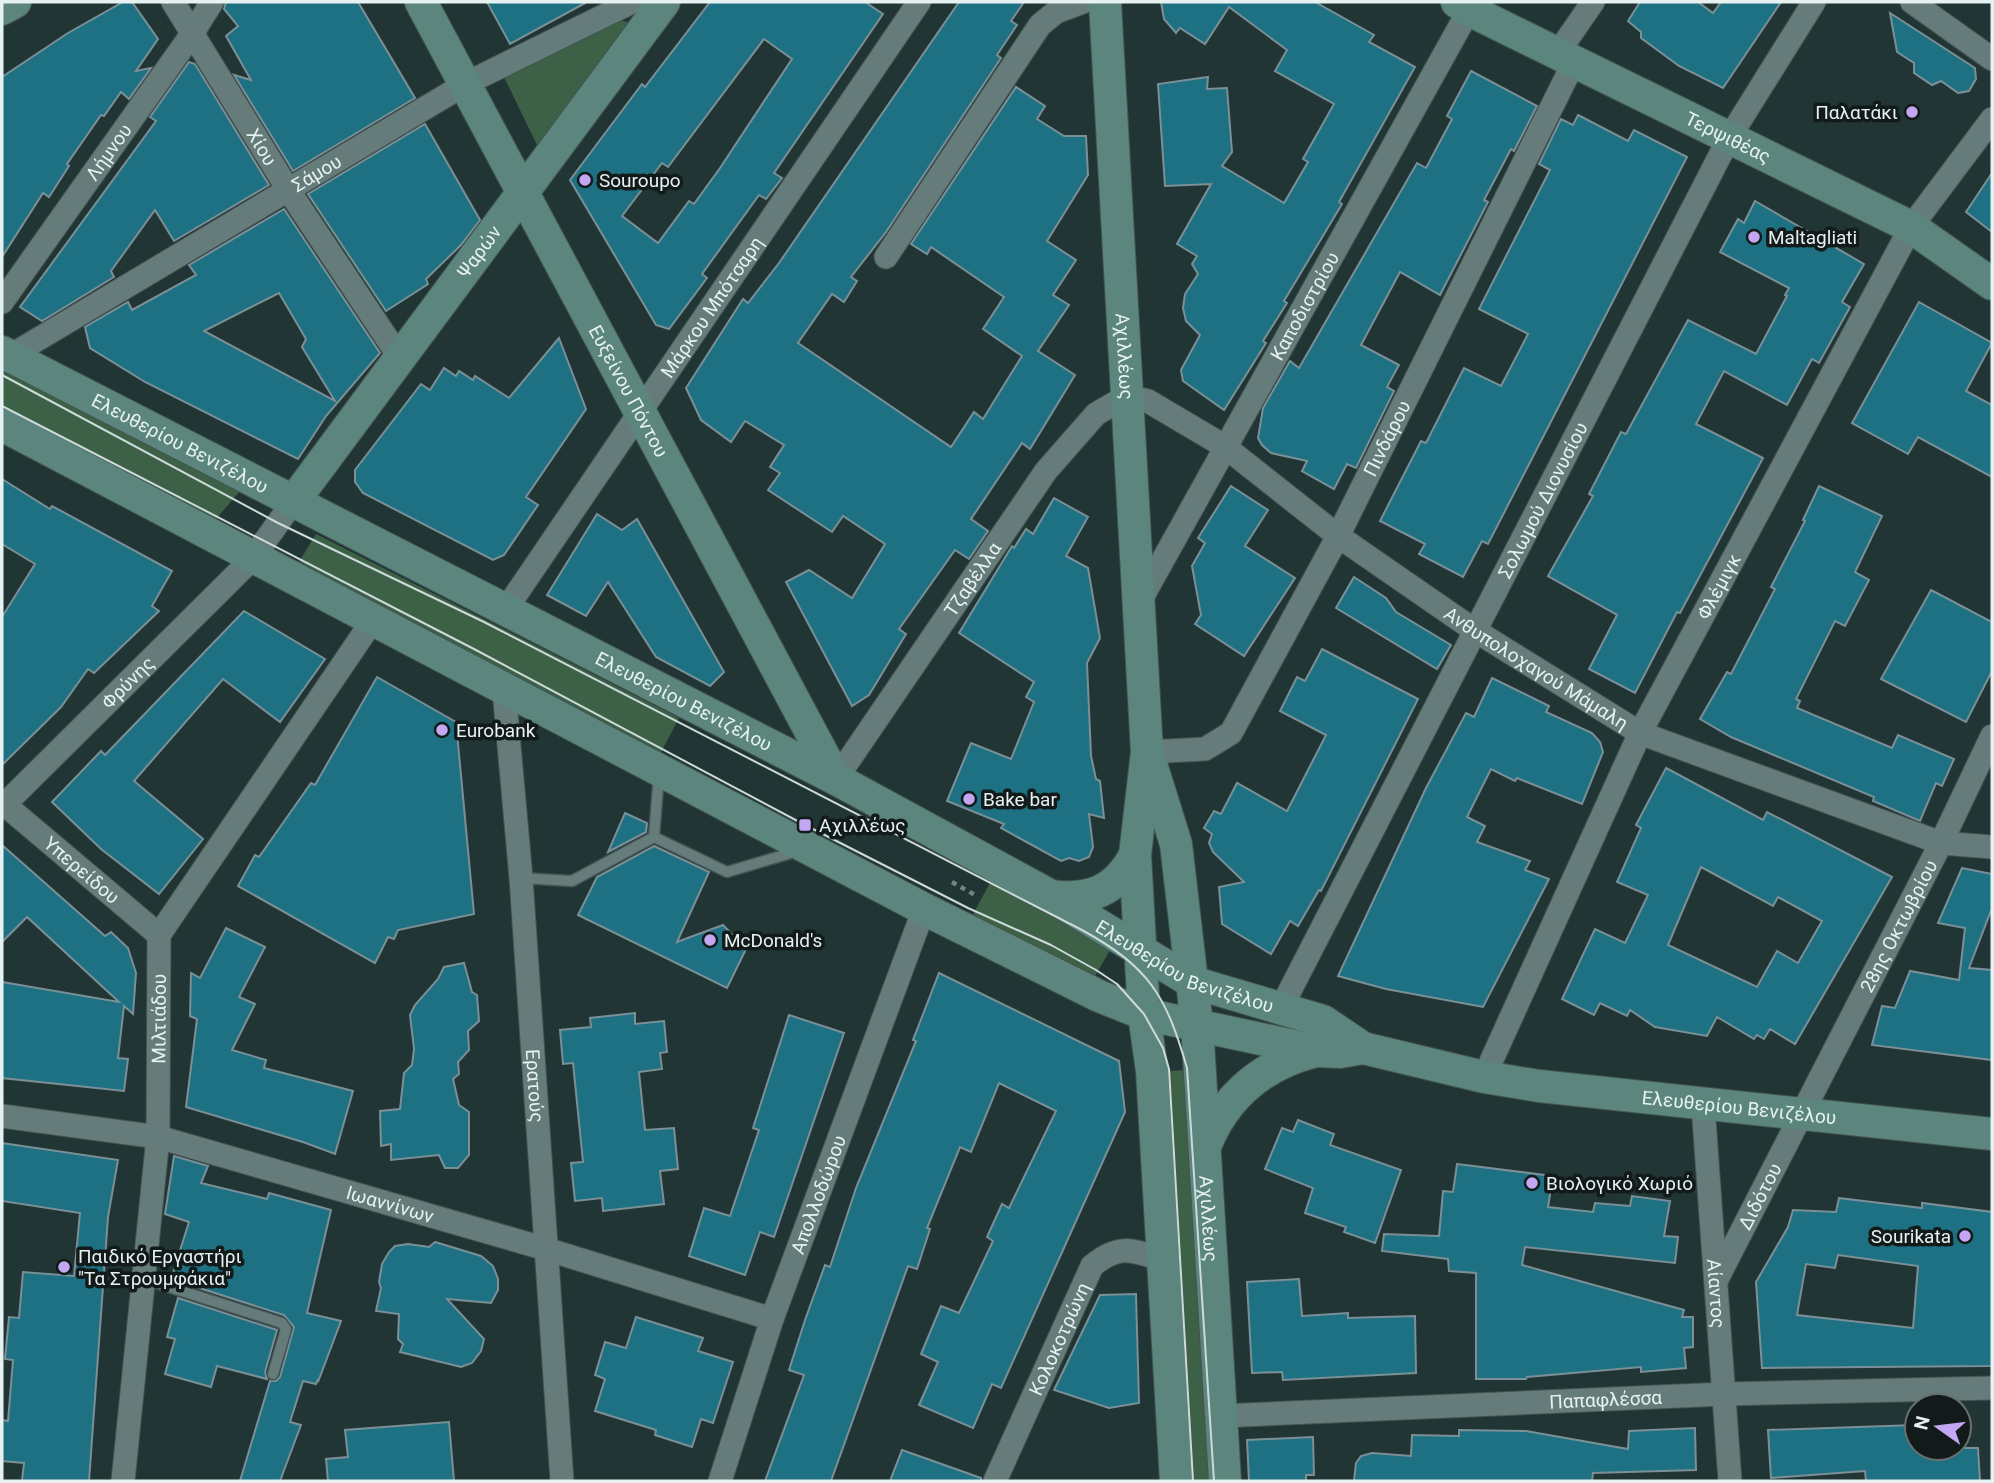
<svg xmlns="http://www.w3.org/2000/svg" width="1994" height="1483" font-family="Roboto,sans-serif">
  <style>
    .green { fill: #3c6147 }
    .building { fill: #1e7083; stroke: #7b9096; stroke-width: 2; fill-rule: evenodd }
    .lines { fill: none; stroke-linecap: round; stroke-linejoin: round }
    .lane-casing { stroke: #425453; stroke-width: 13 }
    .street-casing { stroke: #425453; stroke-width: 25 }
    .secondary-casing { stroke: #425453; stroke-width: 34 }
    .path { stroke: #738483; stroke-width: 4.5; stroke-dasharray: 5 5; stroke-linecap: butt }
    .lane { stroke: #667c7b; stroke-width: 10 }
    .street { stroke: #667c7b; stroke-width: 23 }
    .secondary { stroke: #5b857d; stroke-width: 32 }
    .tram { stroke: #cddad9; stroke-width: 2 }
    .poi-dot { fill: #c3a7f2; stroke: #121a1a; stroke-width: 2.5 }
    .labels { text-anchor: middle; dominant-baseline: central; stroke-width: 7; stroke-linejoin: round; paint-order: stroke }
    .poi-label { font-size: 19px; fill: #e6f2f1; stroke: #121a1a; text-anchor: start }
    .street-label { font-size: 19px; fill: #e6f2f1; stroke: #121a1a }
  </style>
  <rect width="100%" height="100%" fill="#213534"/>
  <g class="green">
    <path d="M611,19L628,22V32L537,145L502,73Z"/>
    <path d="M2,363L240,491L210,526L2,416Z"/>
    <path d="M316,534L679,718L657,760L294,570Z"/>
    <path d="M993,877L1114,943L1091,983L969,922Z"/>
    <path d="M1192,1070L1218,1481H1188L1163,1071Z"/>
  </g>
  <g class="building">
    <path d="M123,2H132L158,39L136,71L151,68L129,99L121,92L104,116L101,115L67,164L69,166L49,197L43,193L2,257V77L68,33Z"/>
    <path d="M226,2H358L415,98L293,171L234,75L251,80L226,36L238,26L224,9Z"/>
    <path d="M487,2H587L510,44Z"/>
    <path d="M710,2H865L883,14L774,173L782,178L766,199L759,195L702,274L707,278L669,329L656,325L570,180L642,84L645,87ZM764,39L792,59L720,168L694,204L689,201L658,243L622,216L662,163L668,167Z"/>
    <path d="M959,2H1024L1011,21L1017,25L997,55L1001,58L886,232L851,277L857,281L844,302L832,294L798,343L951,447L974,412L983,419L1022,356L983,329L1004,297L931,247L927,254L911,244L1016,87L1045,106L1037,119L1064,136H1086L1088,175L1047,241L1076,260L1053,295L1069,305L1038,351L1075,375L1030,449L1022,443L971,519L988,531L969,559L955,550L899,629L906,634L869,695L852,706L786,582L809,570L852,598L885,544L843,516L832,532L768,490L780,473L770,467L784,445L745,421L731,442L701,420L686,388L743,299L748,303L779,263Z"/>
    <path d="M1161,2H1315L1374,35L1369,42L1415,67L1339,202L1342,204L1284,301L1287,303L1263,341L1266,343L1224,410L1183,381L1181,370L1200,335L1186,321L1183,308L1185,294L1198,274L1192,264L1197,256L1177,244L1211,184L1165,186L1158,84L1208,77L1207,89L1227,88L1232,152L1222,166L1284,203L1308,162L1303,159L1334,104L1275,71L1287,50L1229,7L1205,44L1180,28L1176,33L1164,19Z"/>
    <path d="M1640,2H1698L1713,13L1721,2H1781L1723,88L1679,66L1641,38V32L1628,21Z"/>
    <path d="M1890,13L1975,68L1976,79L1969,91L1958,93L1941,81L1932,85L1914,73V63L1897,52Z"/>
    <path d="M189,62L195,64L269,185L174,241L155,210L111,271L114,277L42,321L20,307L156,121L150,117Z"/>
    <path d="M1471,71L1537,106L1514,151L1511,149L1484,200L1488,202L1440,295L1400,272L1361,345L1399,365L1387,387L1394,391L1356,468L1347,464L1334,489L1302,471L1307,461L1271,453L1262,445L1258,438L1263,408L1290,361L1299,368L1417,163L1426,168L1452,119L1447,116Z"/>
    <path d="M1578,115L1628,141L1634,130L1687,157L1488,544L1482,541L1463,577L1419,554L1425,544L1380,521L1421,441L1426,443L1464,368L1501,386L1528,334L1479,309L1550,170L1539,164L1561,119L1573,125Z"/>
    <path d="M425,124L480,220L461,245L426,279L428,284L386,311L308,194Z"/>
    <path d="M1992,173V232L1966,212Z"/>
    <path d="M1755,201L1864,264L1842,302L1850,307L1819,363L1812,359L1787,405L1724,371L1696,424L1763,458L1680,613L1677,612L1635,693L1589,669L1617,615L1548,576L1593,496L1589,494L1621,432L1626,434L1688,320L1756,354L1787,296L1785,295L1789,288L1720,252L1738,219L1744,223Z"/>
    <path d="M284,209L380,353L326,416L298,459L145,382L90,348L85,327L128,302L132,310L196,275L189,265ZM279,293L306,339L302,347L335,401L204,331Z"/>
    <path d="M1919,302L1992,343L1966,391L1992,405V477L1918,437L1908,454L1852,423Z"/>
    <path d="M559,338L586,409L526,497L538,505L504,555L493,560L363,493L355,482V470L421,384L430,390L444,368L456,376L459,371L473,380L475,376L509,398Z"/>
    <path d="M2,479L50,509L52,506L172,571L152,606L159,611L94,673L88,669L61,707L2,765V617L35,564L2,544Z"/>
    <path d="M1231,486L1268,510L1245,546L1295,578L1244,656L1195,624L1201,615L1192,566L1205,543L1198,538Z"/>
    <path d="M1819,486L1882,516L1855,572L1869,580L1845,626L1835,621L1796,699L1800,701L1797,708L1892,748L1898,735L1954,759L1942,786L1936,783L1920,821L1873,801L1874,797L1731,737L1700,719L1727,672L1731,674L1775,589L1771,587L1805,521L1803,520Z"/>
    <path d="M1054,498L1088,517L1066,556L1088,568L1100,638L1087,663L1091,756L1096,779L1100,781L1104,818L1089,814L1093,847L1089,857L1079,861L1069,858L1061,861L1001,828L1004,824L947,801L971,743L1011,759L1034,702L1026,697L1034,682L959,633L1012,546L1014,548L1026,529L1033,534Z"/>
    <path d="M597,514L622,530L637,519L724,672L710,686L656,657L608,582L586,616L547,595Z"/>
    <path d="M1354,577L1386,598L1396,612L1451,645L1437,669L1336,608Z"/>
    <path d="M1931,590L1992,622V671L1966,722L1881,679Z"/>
    <path d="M244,611L325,659L280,722L223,679L134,781L203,839L159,894L101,849L52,802L101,751L105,755Z"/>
    <path d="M1322,649L1418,699L1321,891L1319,890L1298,926L1290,921L1271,954L1222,924L1219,887L1244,882L1213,852L1209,843L1212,834L1204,828L1214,811L1221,814L1237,783L1287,811L1326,735L1280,711L1297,677L1305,681Z"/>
    <path d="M377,677L456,722L474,914L398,930L394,939L388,937L375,963L238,886L255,855L259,857L311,783L315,785Z"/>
    <path d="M1492,678L1549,706L1546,712L1592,733L1600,742L1603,752L1582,804L1517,778L1515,781L1491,769L1467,817L1485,826L1477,842L1530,861L1525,870L1549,879L1483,1007L1386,989L1338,976L1426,788L1466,713L1474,717Z"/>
    <path d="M1666,768L1763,820L1767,812L1892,877L1795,1044L1770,1029L1764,1039L1757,1035L1754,1039L1717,1017L1707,1036L1655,1027L1630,1010L1627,1016L1600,1003L1594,1015L1562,999L1595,929L1625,943L1648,895L1617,882L1641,828L1636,825ZM1701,867L1773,906L1778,897L1822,921L1798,963L1777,951L1757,987L1668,945Z"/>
    <path d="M625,813L647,823L646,832L608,852Z"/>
    <path d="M2,845L105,936L111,932L128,948L136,973L133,1014L124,1006L118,1058L128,1059L124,1091L2,1078V982L119,1002L27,917L2,942Z"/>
    <path d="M654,846L709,872L677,942L723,925L739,942L747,947L727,988L578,915L597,877Z"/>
    <path d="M1962,868L1992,874V908L1969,968L1992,970V1060L1872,1045L1882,1006L1895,1008L1910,971L1959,980L1965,928L1938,923Z"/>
    <path d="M226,928L265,947L239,997L255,1004L232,1050L266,1060L264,1068L353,1091L335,1154L303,1142L186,1107L197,1019L190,1016L191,973L200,978Z"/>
    <path d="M464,963L472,992L477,995L479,1021L468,1031L469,1050L458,1062L459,1074L453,1079L459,1105L469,1112V1155L458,1168H445L439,1155L391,1160V1144L381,1146L380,1111L400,1109L404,1073L412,1065L414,1049L410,1015L415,1005L438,979L444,967Z"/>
    <path d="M939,973L1119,1061L1125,1112L1001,1388L992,1384L973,1428L919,1405L938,1362L921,1354L941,1306L959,1313L993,1241L987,1237L1002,1204L1009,1208L1056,1111L999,1083L971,1152L960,1147L927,1228L930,1229L917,1269L908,1266L831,1481H765L804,1375L789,1370L805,1320L825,1265L830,1267L856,1188L916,1041L913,1040Z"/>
    <path d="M635,1013V1024L664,1021L667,1052L660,1053L662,1069L639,1072L645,1130L674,1128L678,1169L660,1171L664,1204L603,1211L602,1198L575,1201L571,1163L583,1162L573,1063L563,1064L560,1030L591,1027L590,1018Z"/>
    <path d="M789,1015L844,1033L774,1237L760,1232L745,1275L689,1256L704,1208L730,1216L759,1130L753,1128Z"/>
    <path d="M1298,1120L1334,1134L1330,1145L1401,1170L1375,1243L1344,1232L1346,1227L1305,1213L1313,1188L1265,1169L1282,1128L1293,1132Z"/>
    <path d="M2,1143L118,1160L108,1217L89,1481H22L24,1463L2,1461V1420L8,1421L13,1360L5,1359L9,1317L19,1318L23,1272L74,1276L80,1213L2,1201Z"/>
    <path d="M174,1156L208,1166L201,1183L267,1199L269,1193L331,1210L307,1313L341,1321L318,1382V1379L316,1384L303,1381L290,1422L301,1425L280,1481H240L270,1381H276L280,1377L294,1327L284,1315L171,1279L189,1222L165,1214Z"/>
    <path d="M1457,1164L1553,1176L1548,1207L1593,1212L1595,1203L1630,1206L1632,1196L1670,1201L1664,1236L1678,1237L1675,1263L1525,1247L1522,1265L1684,1310L1682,1317H1693V1347L1684,1348L1686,1368L1641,1372V1367L1527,1377L1526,1379H1476V1273L1449,1271L1448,1259L1382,1251L1384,1234L1439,1236L1443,1191L1453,1192Z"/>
    <path d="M1839,1198L1922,1208V1203L1992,1212V1366L1762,1368L1756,1282L1788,1227L1793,1210L1836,1212ZM1838,1255L1918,1266L1913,1328L1797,1315L1806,1264L1835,1268Z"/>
    <path d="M435,1242L481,1256L493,1266L498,1279V1290L491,1303L447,1299L484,1339L481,1351L472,1363L461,1367L400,1352L403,1344L398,1339L399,1314L376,1311L381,1288L379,1282L382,1264L389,1252L395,1246L408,1244L429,1247Z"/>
    <path d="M1299,1279L1302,1316L1348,1313V1318L1415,1316L1416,1373L1283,1380L1282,1372L1252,1373L1247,1282Z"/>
    <path d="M1136,1294L1139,1403L1109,1408L1054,1390L1100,1295Z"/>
    <path d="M178,1298L277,1330L265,1372L267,1379L217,1366L211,1387L165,1374L175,1339L167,1337Z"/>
    <path d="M636,1317L703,1338L698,1351L733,1362L713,1423L701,1419L692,1447L655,1435L656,1430L595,1411L605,1379L595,1375L605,1342L626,1348Z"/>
    <path d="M449,1422L454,1481H328L326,1459L348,1457L345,1430Z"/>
    <path d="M1915,1425L1916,1448H1978L1980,1481H1866L1865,1471L1771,1478L1768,1430Z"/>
    <path d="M1695,1428L1696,1470L1593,1473L1592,1481H1354L1356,1463L1361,1456L1372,1453L1411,1456L1412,1435L1459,1436V1430L1526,1431L1628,1449L1629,1431Z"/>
    <path d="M1313,1437L1314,1475H1306V1481H1249L1247,1440Z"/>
    <path d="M902,1450L981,1478V1481H890Z"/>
  </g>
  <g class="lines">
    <defs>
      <g id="lane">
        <path d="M659,773L654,837L727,872L798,851"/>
        <path d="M521,878L572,881L654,837"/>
        <path d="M144,1279L282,1323L286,1329L273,1374"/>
      </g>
      <g id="street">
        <path id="s1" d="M173,2L289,191L400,358"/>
        <path d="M1912,2L1992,59"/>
        <path d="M1557,54L1593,2"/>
        <path d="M886,257L1040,25L1056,12L1083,2"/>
        <path id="s2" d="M2,302L192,34L212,2"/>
        <path id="s3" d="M10,356L467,83L632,2"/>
        <path id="s4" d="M1139,603L1469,10"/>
        <path id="s5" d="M504,612L919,2"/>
        <path id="s6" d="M504,690L521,878L562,1481"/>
        <path id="s7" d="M1147,752L1205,749L1231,733L1338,536L1574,62"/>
        <path id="s8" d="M836,779L1046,471L1096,414L1127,396L1148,401L1224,446L1338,536L1474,630L1640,733L1941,843L1992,847"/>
        <path id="s9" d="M4,804L159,935"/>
        <path id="s10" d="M2,807L253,558L293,502"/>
        <path id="s11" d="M1282,1006L1729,138L1814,2"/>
        <path id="s12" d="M1484,1077L1640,733L1911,227L1992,119"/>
        <path id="s13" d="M1703,1105L1730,1481"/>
        <path id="s14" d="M2,1116L158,1137L546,1249L772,1319"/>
        <path id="s15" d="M1717,1279L1941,843L1992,736"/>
        <path id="s16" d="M1221,1416L1725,1394L1992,1388"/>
        <path id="s17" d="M123,1481L158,1137L159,935L373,620"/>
        <path id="s18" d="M720,1481L772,1319L924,909"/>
        <path id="s19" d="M995,1481L1092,1266C1119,1243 1133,1250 1163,1260"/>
      </g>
      <g id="secondary">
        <path id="s20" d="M421,2L836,779"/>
        <path id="s21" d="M1105,2L1147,752L1135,855L1144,1014L1152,1071L1176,1481"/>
        <path id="s22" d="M1457,2L1469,10L1911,227L1992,284"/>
        <path d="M2,9L15,2"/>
        <path id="s23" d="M2,352L836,779L1051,896L1192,982L1323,1021L1363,1048"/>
        <path id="s24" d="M2,425L924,909L1099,996L1144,1014L1317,1051L1340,1052L1363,1048L1484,1077L1539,1086L1992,1134"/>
        <path id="s25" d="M293,502L664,2"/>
        <path id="s26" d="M1151,764L1176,844L1197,1025L1225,1481"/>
        <path d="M1051,896C1090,901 1116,891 1135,855"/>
        <path d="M1206,1144C1226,1095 1264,1064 1316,1051"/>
      </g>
    </defs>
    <use href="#lane" class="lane-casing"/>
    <use href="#street" class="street-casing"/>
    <use href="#secondary" class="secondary-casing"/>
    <path class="path" d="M952,882L975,895"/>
    <use href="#lane" class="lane"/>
    <use href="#street" class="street"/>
    <use href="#secondary" class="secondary"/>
    <g class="tram">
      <path d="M2,375L278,523L484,622L1082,930C1149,967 1166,995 1187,1068L1214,1481"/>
      <path d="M2,406L474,649L805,825L968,908L1051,945L1096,970L1117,984L1144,1014L1163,1048L1169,1069L1193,1481"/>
    </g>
  </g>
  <g class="poi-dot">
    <circle cx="1912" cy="112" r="7"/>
    <circle cx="585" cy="180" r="7"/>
    <circle cx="1754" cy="237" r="7"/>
    <circle cx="442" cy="730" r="7"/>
    <circle cx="969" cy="799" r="7"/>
    <rect x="798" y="818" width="14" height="14" rx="3.5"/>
    <circle cx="710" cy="940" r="7"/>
    <circle cx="1532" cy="1183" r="7"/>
    <circle cx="1965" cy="1236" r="7"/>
    <circle cx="64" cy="1267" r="7"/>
  </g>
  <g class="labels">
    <g class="poi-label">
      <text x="1898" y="112" text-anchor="end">Παλατάκι</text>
      <text x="599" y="180">Souroupo</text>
      <text x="1768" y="237">Maltagliati</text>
      <text x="456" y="730">Eurobank</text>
      <text x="983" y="799">Bake bar</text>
      <text x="819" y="825">Αχιλλέως</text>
      <text x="724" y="940">McDonald's</text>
      <text x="1546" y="1183">Βιολογικό Χωριό</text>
      <text x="1951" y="1236" text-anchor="end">Sourikata</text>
      <text x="78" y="1256">Παιδικό Εργαστήρι<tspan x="78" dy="22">"Τα Στρουμφάκια"</tspan></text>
    </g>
    <g class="street-label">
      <text stroke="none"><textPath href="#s22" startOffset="303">Τερψιθέας</textPath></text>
      <text stroke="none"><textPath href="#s1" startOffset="170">Χίου</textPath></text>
      <text stroke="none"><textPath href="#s2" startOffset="184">Λήμνου</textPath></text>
      <text stroke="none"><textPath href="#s3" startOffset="357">Σάμου</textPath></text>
      <text stroke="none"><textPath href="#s25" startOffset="312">Ψαρών</textPath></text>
      <text stroke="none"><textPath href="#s4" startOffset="340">Καποδιστρίου</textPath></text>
      <text stroke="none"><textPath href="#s5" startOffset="369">Μάρκου Μπότσαρη</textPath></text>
      <text stroke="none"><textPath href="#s21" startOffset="355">Αχιλλέως</textPath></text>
      <text stroke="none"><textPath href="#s20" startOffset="441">Ευξείνου Πόντου</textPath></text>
      <text stroke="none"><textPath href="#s7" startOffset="422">Πινδάρου</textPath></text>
      <text stroke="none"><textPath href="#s23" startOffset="200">Ελευθερίου Βενιζέλου</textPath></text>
      <text stroke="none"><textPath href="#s11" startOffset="569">Σολωμού Διονυσίου</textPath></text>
      <text stroke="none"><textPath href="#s8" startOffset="242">Τζαβέλλα</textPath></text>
      <text stroke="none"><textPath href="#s12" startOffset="544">Φλέμιγκ</textPath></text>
      <text stroke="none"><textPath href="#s8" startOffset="978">Ανθυπολοχαγού Μάμαλη</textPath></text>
      <text stroke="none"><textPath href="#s10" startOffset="177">Φρύνης</textPath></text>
      <text stroke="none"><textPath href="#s23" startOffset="766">Ελευθερίου Βενιζέλου</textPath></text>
      <text stroke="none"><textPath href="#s9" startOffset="102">Υπερείδου</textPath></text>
      <text stroke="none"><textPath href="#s15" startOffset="397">28ης Οκτωβρίου</textPath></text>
      <text stroke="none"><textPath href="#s23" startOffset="1334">Ελευθερίου Βενιζέλου</textPath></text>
      <text stroke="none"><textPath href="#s17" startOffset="464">Μιλτιάδου</textPath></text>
      <text stroke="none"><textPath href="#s6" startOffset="397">Ερατούς</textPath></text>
      <text stroke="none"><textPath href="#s24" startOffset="1890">Ελευθερίου Βενιζέλου</textPath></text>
      <text stroke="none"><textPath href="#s18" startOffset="303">Απολλοδώρου</textPath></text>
      <text stroke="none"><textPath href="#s15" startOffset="93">Διδότου</textPath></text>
      <text stroke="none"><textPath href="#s14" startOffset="399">Ιωαννίνων</textPath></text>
      <text stroke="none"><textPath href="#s26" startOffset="460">Αχιλλέως</textPath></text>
      <text stroke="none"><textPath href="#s13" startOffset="189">Αίαντος</textPath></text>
      <text stroke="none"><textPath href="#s19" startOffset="156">Κολοκοτρώνη</textPath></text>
      <text stroke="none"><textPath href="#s16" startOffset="385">Παπαφλέσσα</textPath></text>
    </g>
  </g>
  <rect width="1994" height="1483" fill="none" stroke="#e6f2f1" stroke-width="7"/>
  <g transform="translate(1938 1427) rotate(284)"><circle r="33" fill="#121a1a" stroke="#677070" stroke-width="2"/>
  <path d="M0-5L12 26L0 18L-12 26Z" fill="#c3a7f2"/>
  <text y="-10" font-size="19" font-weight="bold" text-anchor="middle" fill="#e6f2f1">N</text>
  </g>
</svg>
